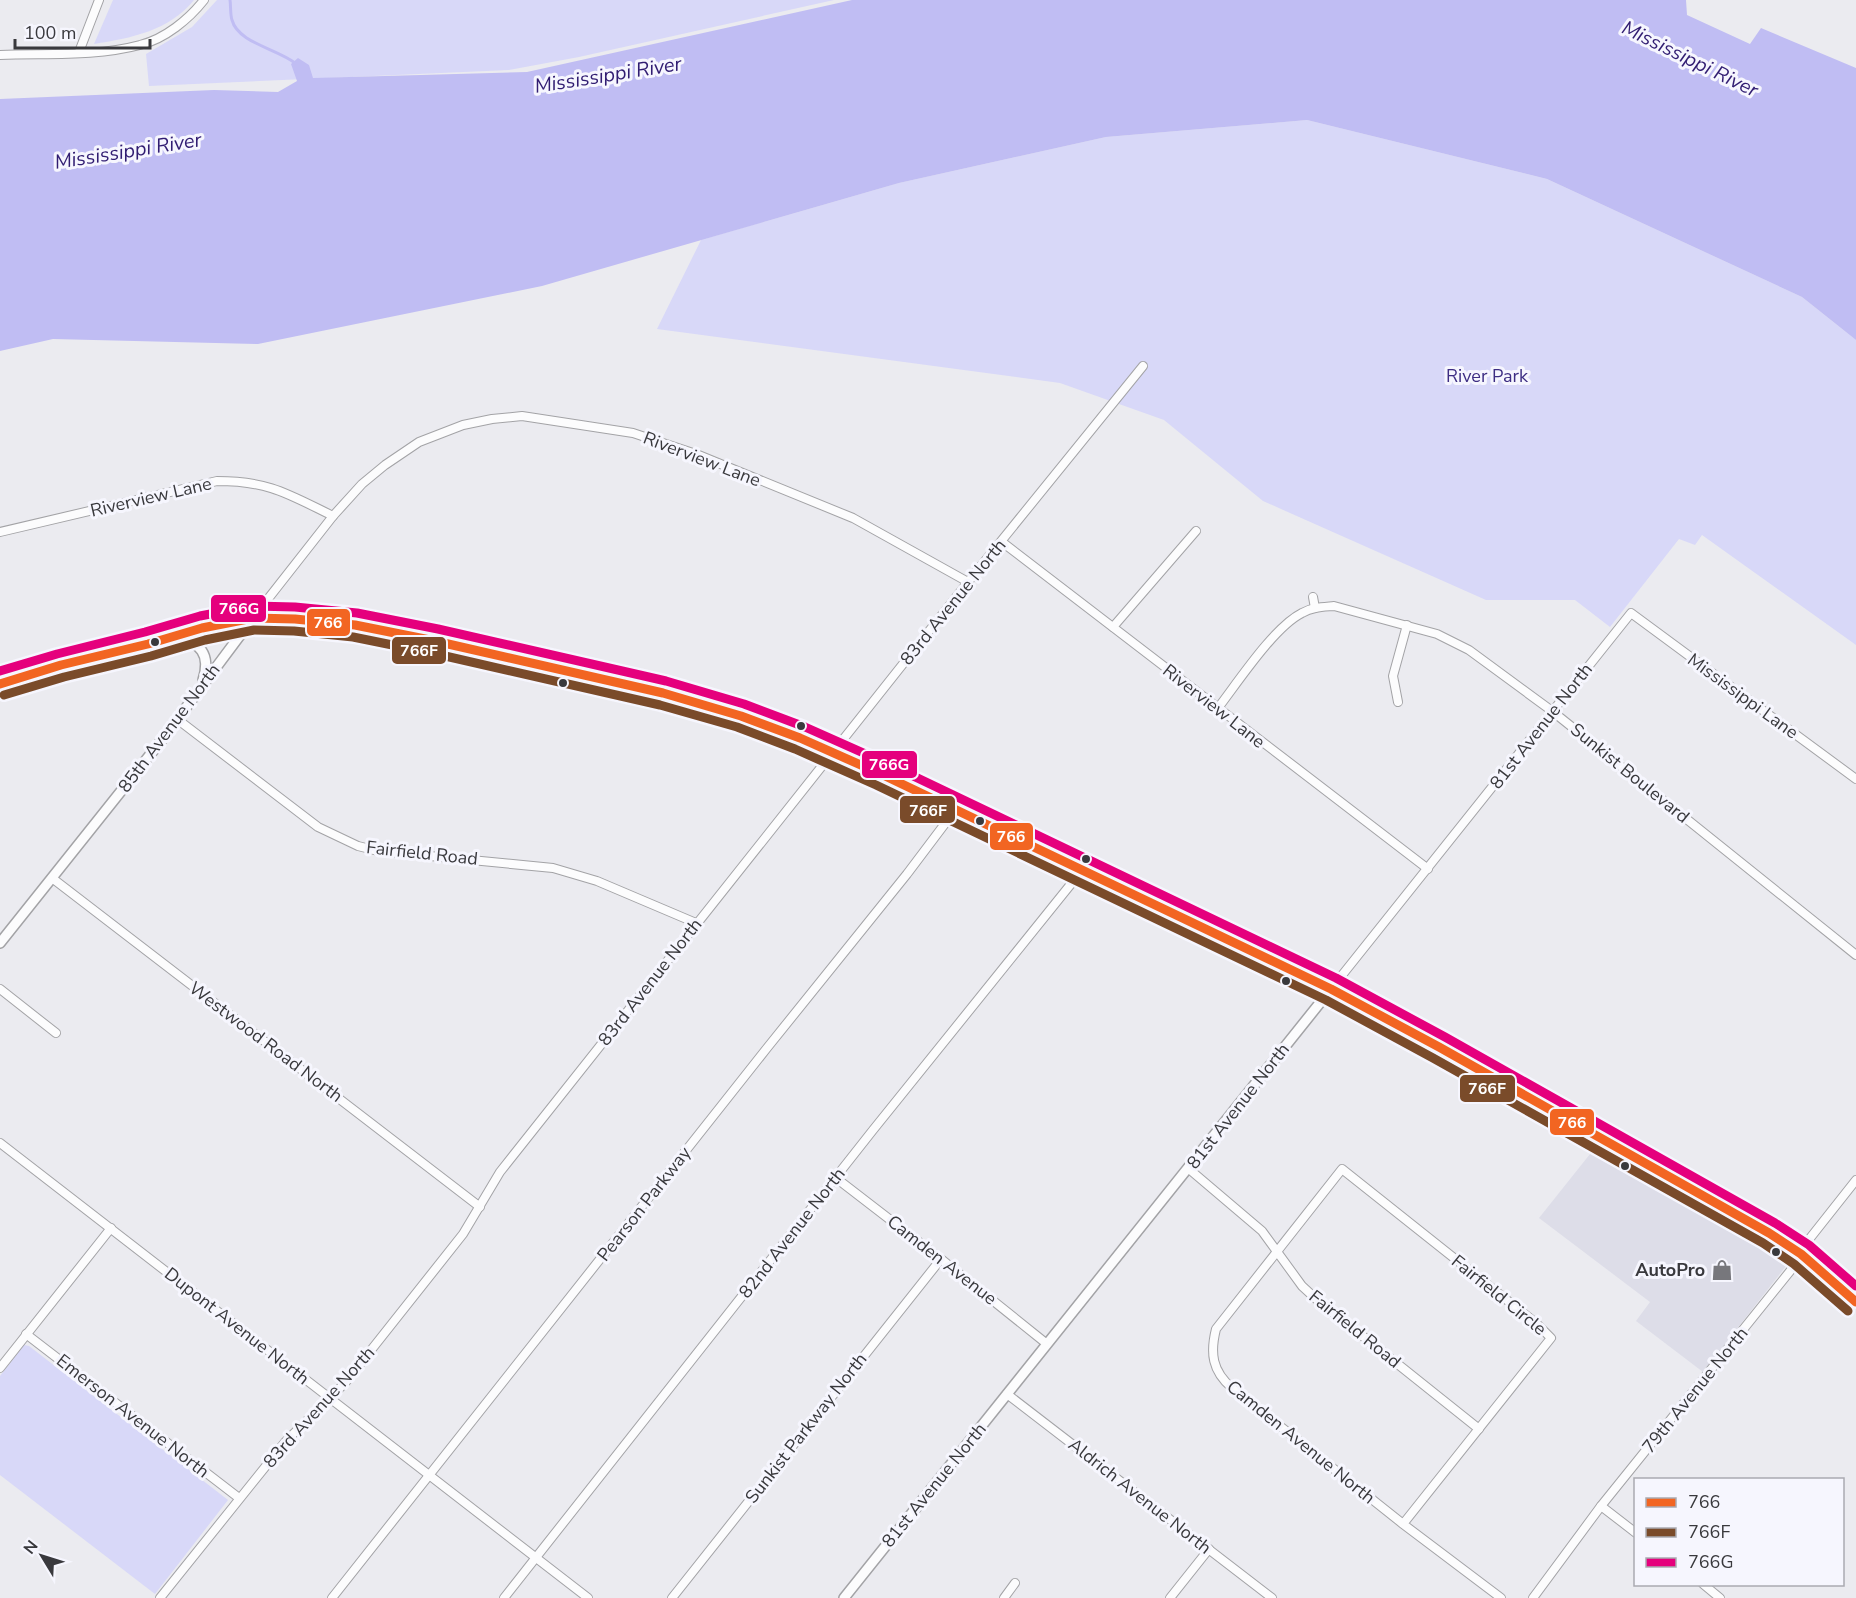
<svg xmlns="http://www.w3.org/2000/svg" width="1856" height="1598" font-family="'Nunito Sans',sans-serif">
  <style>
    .built { fill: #dddde8 }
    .green { fill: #d8d8f8 }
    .water { fill: #c0bdf3 }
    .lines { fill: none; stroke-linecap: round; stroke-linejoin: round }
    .stream { stroke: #c0bdf3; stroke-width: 3 }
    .minor-casing { stroke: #a3a3a6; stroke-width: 10 }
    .tertiary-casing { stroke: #a3a3a6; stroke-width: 12 }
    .minor { stroke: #fcfcfd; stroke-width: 8 }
    .tertiary { stroke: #fcfcfd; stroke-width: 9 }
    .bus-1-casing { stroke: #f6f6fe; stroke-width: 14 }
    .bus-2-casing { stroke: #f6f6fe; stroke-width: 14 }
    .bus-3-casing { stroke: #f6f6fe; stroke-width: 14 }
    .bus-1 { stroke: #f26522; stroke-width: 9 }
    .bus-2 { stroke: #7a4b2a; stroke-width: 9 }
    .bus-3 { stroke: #e5007d; stroke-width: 9 }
    .bus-dot { fill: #39393d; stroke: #f6f6fe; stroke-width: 2 }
    .labels { text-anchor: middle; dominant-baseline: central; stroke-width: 6; stroke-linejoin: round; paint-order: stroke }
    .park-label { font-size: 18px; fill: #3d2d83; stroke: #f6f6fe }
    .street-label { font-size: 18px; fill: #39393d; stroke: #f6f6fe }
    .poi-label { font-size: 18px; font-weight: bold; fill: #39393d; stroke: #f6f6fe; text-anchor: end }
    .water-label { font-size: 20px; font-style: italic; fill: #311d72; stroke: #f6f6fe }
    .line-badge { stroke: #f6f6fe; stroke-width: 2 }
    .badge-label { font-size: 16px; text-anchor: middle; font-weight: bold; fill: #fff }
  </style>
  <rect width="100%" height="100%" fill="#ebebf0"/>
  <path class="built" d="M1598,1144L1782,1248L1787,1255L1786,1266L1703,1372L1636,1321L1650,1302L1539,1218Z"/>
  <g class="green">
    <path d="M113,0H194C169,31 131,38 94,44Z"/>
    <path d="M217,0H834L579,57L509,70L149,86L146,54L192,27Z"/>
    <path d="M1307,120L1547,179L1802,297L1856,340V645L1702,535L1695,545L1679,539L1610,627L1575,600H1486L1263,501L1164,420L1060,383L657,329L701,240L899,183L1106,137Z"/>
    <path d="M24,1345L29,1346L228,1500L155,1594L0,1475V1376Z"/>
  </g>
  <path class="water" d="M852,0H1686L1687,15L1750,44L1761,28L1856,68V340L1802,297L1547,179L1307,120L1106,137L899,183L542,286L258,344L53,339L0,351V99L214,90L278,92L297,81L291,64L298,58L309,65L313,78L527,72Z"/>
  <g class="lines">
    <path class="stream" d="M230,0C231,6 230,14 232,20C238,43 278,49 295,63"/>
    <defs>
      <g id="minor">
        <path d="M79,52L99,0"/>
        <path d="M0,55C46,53 95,57 140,45C165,39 189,19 204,0"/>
        <path d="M0,532L217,481C269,481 288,494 333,516"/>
        <path d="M1002,542L1428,869"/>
        <path d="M1313,597L1315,608"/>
        <path d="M253,618L333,516L362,484L385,465L419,442L463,425L492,419L522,416L633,433L696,454L853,518L968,582"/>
        <path d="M1113,627L1196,531"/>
        <path d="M1398,702L1393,676L1407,625"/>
        <path d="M1218,708C1238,682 1274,627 1302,613C1312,607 1323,607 1334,606L1437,634L1469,650L1552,711L1856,955"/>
        <path d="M177,719L318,827L358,846L378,851L553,868L597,881L696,923"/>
        <path d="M52,878L480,1207"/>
        <path d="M0,989L56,1033"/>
        <path d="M1331,989L1631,613L1856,779"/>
        <path d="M0,1143L588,1598"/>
        <path d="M1189,1169L1262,1231L1302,1286L1315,1298L1479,1429"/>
        <path d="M836,1178L941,1259L1047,1344"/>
        <path d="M26,1334L239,1498"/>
        <path d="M0,1368L111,1228"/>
        <path d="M1007,1394L1272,1598"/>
        <path d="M1601,1506L1636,1533"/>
        <path d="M1403,1524L1551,1338L1537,1324L1342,1169L1216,1329C1210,1353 1212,1371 1232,1388L1403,1524L1501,1598"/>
        <path d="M1703,1584L1720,1598"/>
        <path d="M160,1598L286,1441L345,1383L463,1234L500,1172L968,582L1143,366"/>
        <path d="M332,1598L767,1048L907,874L956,809"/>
        <path d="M504,1598L873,1130L1075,879L1080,869"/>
        <path d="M672,1598L941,1259"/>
        <path d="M1004,1598L1015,1583"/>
        <path d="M1170,1598L1209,1549"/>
        <path d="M1533,1598L1601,1506L1795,1265L1807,1242L1856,1180"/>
      </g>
      <g id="tertiary">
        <path d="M175,639C201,641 211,655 203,680"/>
        <path d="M0,684L61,665L148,644L202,628L253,618L295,619L355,625L435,641L663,693L741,716L800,738L881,774L1331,989L1439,1047L1769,1233L1801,1254L1856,1302"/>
        <path d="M0,943L161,741L253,618"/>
        <path d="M844,1598L1331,989"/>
      </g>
    </defs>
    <use href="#minor" class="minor-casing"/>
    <use href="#tertiary" class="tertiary-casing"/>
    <use href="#minor" class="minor"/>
    <use href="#tertiary" class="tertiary"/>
    <defs>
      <path id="bus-1" d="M0,684L61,665L148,644L202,628L253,618L295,619L355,625L435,641L663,693L741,716L800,738L881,774L1331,989L1439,1047L1769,1233L1801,1254L1856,1302"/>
      <path id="bus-2" d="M4,695L64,677L151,656L205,640L254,630L294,631L353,637L432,653L660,705L737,727L795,749L876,785L1326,1000L1433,1058L1763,1243L1794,1264L1848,1311"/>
      <path id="bus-3" d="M0,671L57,654L145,632L200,616L252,606L295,607L357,613L438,629L666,681L744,704L805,727L886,763L1336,978L1445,1037L1775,1223L1809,1245L1856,1286"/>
    </defs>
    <use href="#bus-1" class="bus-1-casing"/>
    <use href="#bus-2" class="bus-2-casing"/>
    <use href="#bus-3" class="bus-3-casing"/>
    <use href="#bus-1" class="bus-1"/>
    <use href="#bus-2" class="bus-2"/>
    <use href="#bus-3" class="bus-3"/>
  </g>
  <defs>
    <symbol id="shop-bare" viewBox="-9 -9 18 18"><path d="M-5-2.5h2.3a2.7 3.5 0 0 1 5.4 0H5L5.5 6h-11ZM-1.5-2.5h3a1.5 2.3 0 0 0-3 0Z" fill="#77777c" stroke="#f6f6fe" stroke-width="2.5" paint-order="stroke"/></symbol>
  </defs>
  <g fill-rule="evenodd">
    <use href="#shop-bare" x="1707" y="1255" width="30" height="30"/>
  </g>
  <g class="bus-dot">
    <circle cx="155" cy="642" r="5"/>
    <circle cx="563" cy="683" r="5"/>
    <circle cx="801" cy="726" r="5"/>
    <circle cx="980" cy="821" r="5"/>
    <circle cx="1086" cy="859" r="5"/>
    <circle cx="1286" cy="981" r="5"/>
    <circle cx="1625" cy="1166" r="5"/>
    <circle cx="1776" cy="1252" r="5"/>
  </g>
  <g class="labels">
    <g class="park-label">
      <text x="1487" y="376">River Park</text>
    </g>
    <g class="street-label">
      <text transform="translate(702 459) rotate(21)">Riverview Lane</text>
      <text transform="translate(151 497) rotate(-13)">Riverview Lane</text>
      <text transform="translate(953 602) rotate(-51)">83rd Avenue North</text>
      <text transform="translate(1743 696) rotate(36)">Mississippi Lane</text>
      <text transform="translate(1214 706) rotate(38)">Riverview Lane</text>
      <text transform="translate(1541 726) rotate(-52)">81st Avenue North</text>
      <text transform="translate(169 728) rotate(-53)">85th Avenue North</text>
      <text transform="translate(1630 773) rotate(39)">Sunkist Boulevard</text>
      <text transform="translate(422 853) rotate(6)">Fairfield Road</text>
      <text transform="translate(650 982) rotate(-52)">83rd Avenue North</text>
      <text transform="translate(266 1042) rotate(37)">Westwood Road North</text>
      <text transform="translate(1238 1106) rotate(-52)">81st Avenue North</text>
      <text transform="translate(644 1204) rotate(-52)">Pearson Parkway</text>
      <text transform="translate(792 1233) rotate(-52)">82nd Avenue North</text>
      <text transform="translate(942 1260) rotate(38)">Camden Avenue</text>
      <text transform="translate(1499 1295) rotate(39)">Fairfield Circle</text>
      <text transform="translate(237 1326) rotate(38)">Dupont Avenue North</text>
      <text transform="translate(1355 1329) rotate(39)">Fairfield Road</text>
      <text transform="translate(1695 1390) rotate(-51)">79th Avenue North</text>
      <text transform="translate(319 1407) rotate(-48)">83rd Avenue North</text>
      <text transform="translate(133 1416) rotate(38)">Emerson Avenue North</text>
      <text transform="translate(806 1428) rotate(-52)">Sunkist Parkway North</text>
      <text transform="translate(1301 1442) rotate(39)">Camden Avenue North</text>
      <text transform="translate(934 1485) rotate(-51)">81st Avenue North</text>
      <text transform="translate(1140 1496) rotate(38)">Aldrich Avenue North</text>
    </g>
    <g class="poi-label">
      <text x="1705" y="1270">AutoPro</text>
    </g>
    <g class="water-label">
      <text transform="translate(1690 59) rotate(26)">Mississippi River</text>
      <text transform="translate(608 75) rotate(-9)">Mississippi River</text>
      <text transform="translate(128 151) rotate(-9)">Mississippi River</text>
    </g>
  </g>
  <g class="line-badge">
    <rect x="210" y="594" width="57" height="29" rx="6" fill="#e5007d"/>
    <rect x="306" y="608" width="45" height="29" rx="6" fill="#f26522"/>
    <rect x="391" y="636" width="56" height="29" rx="6" fill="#7a4b2a"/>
    <rect x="861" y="750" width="57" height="29" rx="6" fill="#e5007d"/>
    <rect x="899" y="795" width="57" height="29" rx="6" fill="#7a4b2a"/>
    <rect x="989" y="822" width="45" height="29" rx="6" fill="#f26522"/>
    <rect x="1459" y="1074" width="57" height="29" rx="6" fill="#7a4b2a"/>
    <rect x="1549" y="1108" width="46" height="28" rx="6" fill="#f26522"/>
  </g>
  <g class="badge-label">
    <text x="239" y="614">766G</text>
    <text x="328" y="628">766</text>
    <text x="419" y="656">766F</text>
    <text x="889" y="770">766G</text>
    <text x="928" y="816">766F</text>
    <text x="1011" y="842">766</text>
    <text x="1487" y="1094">766F</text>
    <text x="1572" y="1128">766</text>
  </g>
  <rect x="1634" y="1478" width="210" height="108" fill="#f6f6fe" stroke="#aaaab1" stroke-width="1.5"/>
  <rect x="1646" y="1498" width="30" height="9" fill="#f26522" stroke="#aaaab1" stroke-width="1.5"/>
  <text x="1688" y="1508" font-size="18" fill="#39393d">766</text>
  <rect x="1646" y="1528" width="30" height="9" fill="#7a4b2a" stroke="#aaaab1" stroke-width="1.5"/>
  <text x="1688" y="1538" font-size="18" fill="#39393d">766F</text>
  <rect x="1646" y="1558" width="30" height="9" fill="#e5007d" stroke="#aaaab1" stroke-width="1.5"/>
  <text x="1688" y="1568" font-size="18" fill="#39393d">766G</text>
  <g transform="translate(42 1556) rotate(308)" stroke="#f6f6fe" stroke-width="4.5" paint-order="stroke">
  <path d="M0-4.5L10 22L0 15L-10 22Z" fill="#39393d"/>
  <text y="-9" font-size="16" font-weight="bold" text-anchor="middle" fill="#39393d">N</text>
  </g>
  <path d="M15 39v9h135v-9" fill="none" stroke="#39393d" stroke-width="3"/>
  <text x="24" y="39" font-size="18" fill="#39393d" stroke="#f6f6fe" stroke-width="4.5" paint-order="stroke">100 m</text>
</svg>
